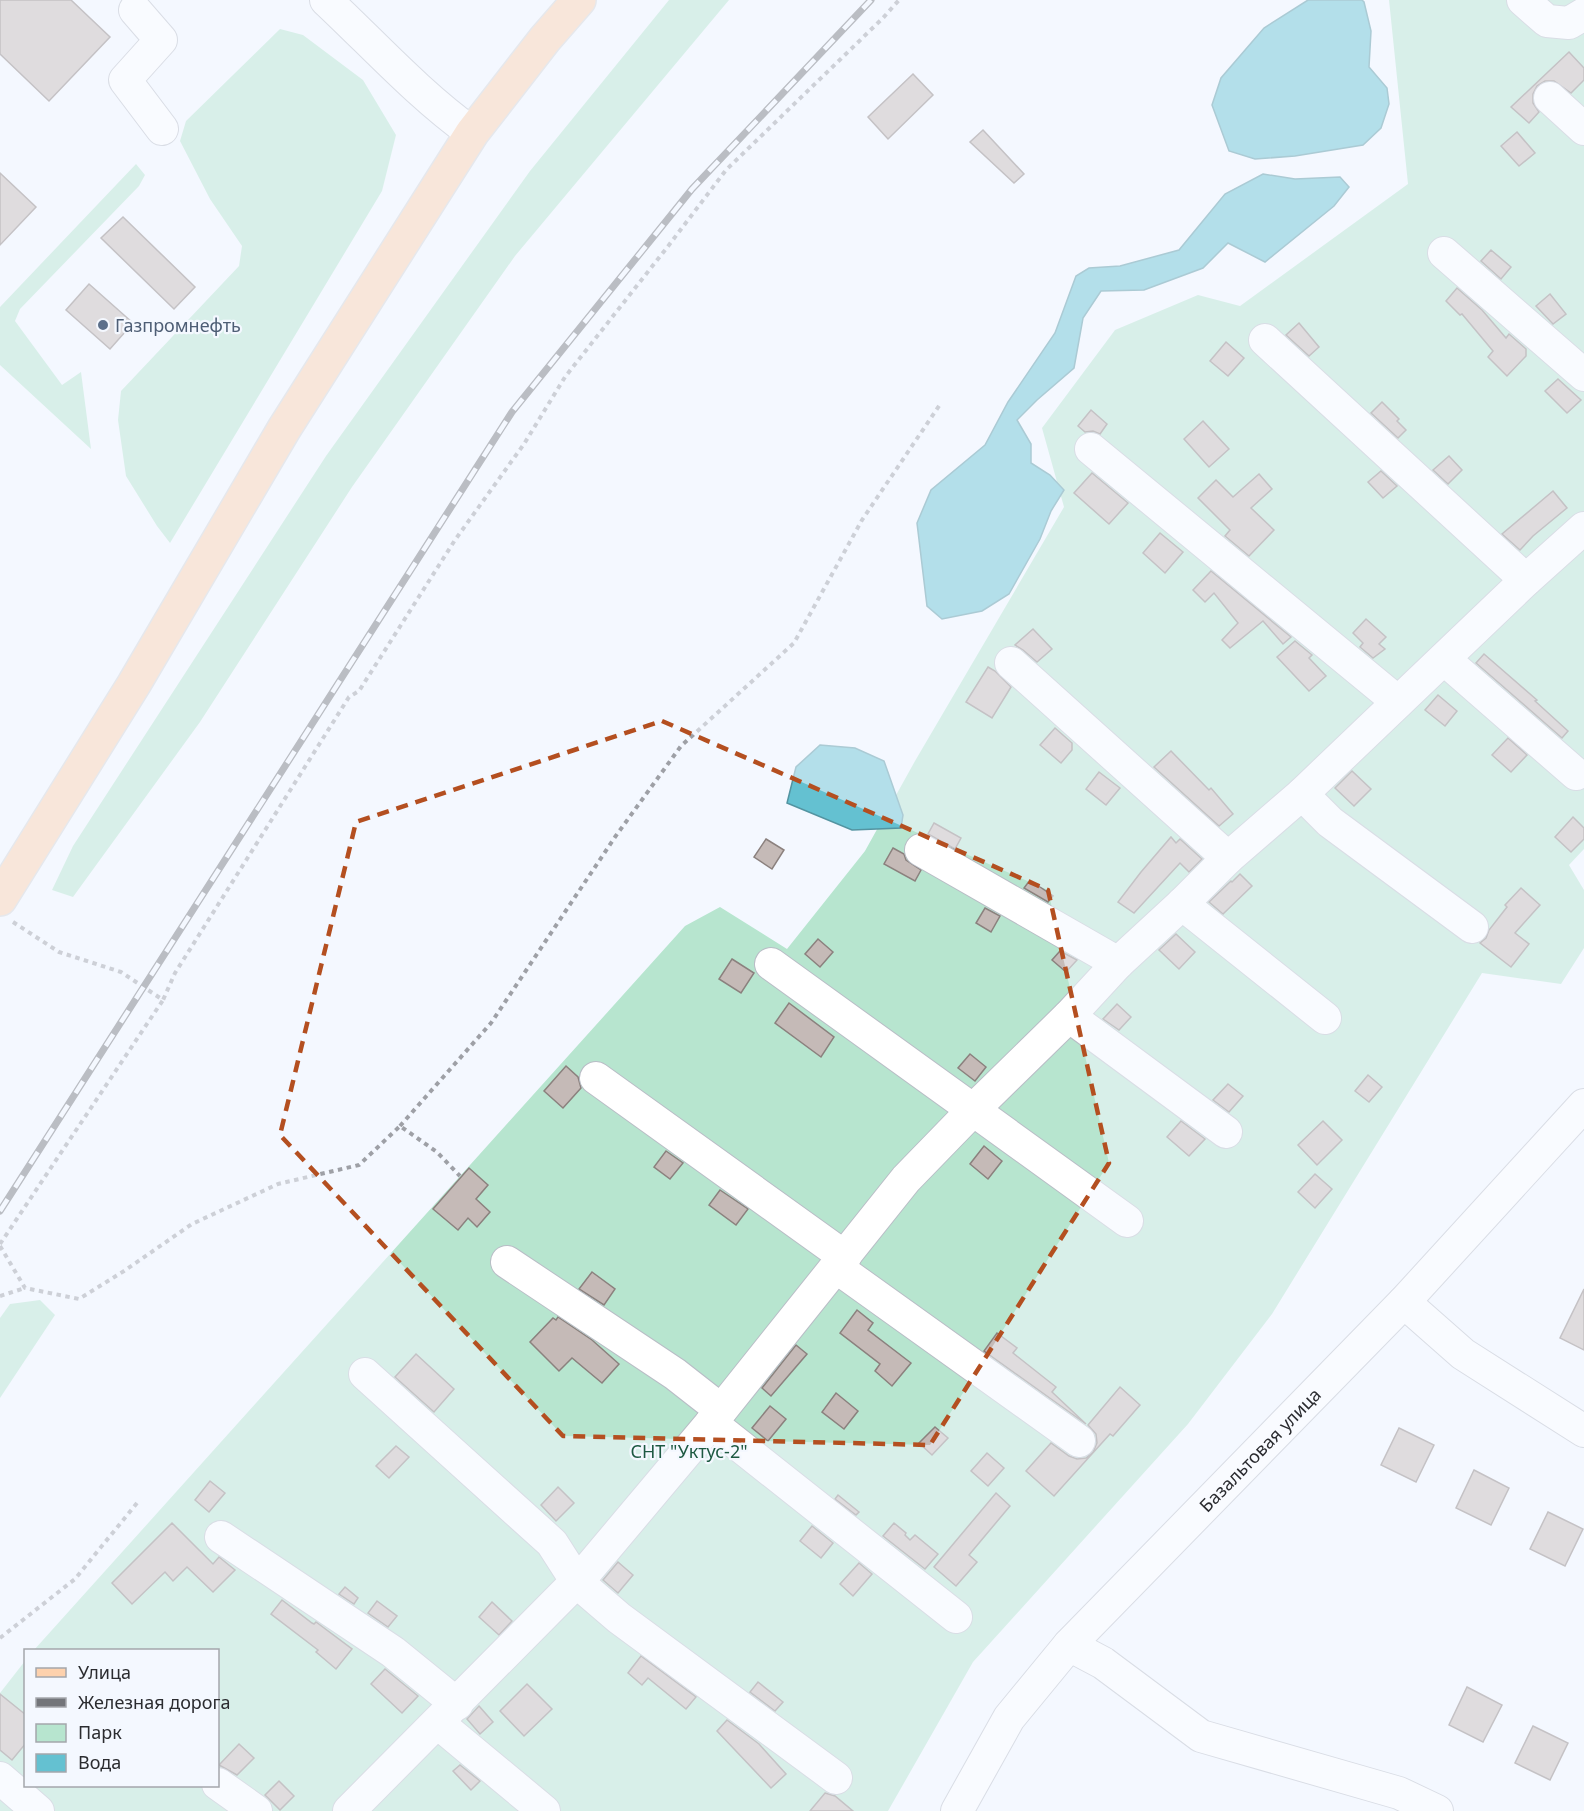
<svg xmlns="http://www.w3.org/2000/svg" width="1584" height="1811" font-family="'Noto Sans',sans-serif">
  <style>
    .green { fill: #b7e5cf }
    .water { fill: #64c1d1; stroke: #5394a1; stroke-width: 1.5 }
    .building { fill: #c5bab7; stroke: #8b817e; stroke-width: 1.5 }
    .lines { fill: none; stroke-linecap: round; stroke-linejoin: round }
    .minor-casing { stroke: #b9bdc6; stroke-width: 34 }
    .major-casing { stroke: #d5d5d6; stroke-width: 36 }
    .path { stroke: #9ea0a6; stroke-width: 4; stroke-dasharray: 4.5 4.5; stroke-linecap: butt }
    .minor { stroke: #fff; stroke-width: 32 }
    .major { stroke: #fdd1ad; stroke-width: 33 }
    .rail-casing { stroke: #73757a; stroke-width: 7 }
    .rail { stroke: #f4f8ff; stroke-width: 4.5; stroke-dasharray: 14; stroke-linecap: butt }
    .marked { fill: none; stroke: #b44f20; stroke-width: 4.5; stroke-dasharray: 12 8; stroke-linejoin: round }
    .service-dot { fill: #5c6f8a; stroke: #f4f8ff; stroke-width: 2 }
    .labels { text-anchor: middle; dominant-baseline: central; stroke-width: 4.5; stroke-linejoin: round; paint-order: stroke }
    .service-label { font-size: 18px; fill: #4e5e75; stroke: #f4f8ff; text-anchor: start }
    .street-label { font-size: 18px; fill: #2b2c30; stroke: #f4f8ff }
    .park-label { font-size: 18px; fill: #1d5942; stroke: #f4f8ff }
  </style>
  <rect width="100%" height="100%" fill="#f4f8ff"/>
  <g class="green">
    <path d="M669,0H729L515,256L352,487L200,722L73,897L52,890L73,846L326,456L530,171Z"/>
    <path d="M1389,0H1584V849L1569,865L1584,890V948L1561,984L1482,973L1272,1314L1188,1424L973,1662L888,1811H0V1693L25,1661L26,1786H218V1650H34L685,926L720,907L787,949L865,851L915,761L1064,507L1042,428L1115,330L1198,295L1240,306L1408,184Z"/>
    <path d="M280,29L303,35L363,80L396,135L382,191L170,543L157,526L126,476L118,420L121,391L239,266L242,246L210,199L180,141L186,121Z"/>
    <path d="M136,164L145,175L139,186L20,309L15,321L62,385L81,372L91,449L0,365V307Z"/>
    <path d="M40,1300L55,1315L0,1398V1318L10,1304Z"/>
  </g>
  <g class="water">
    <path d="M1308,0H1362L1364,2L1371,31L1369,67L1387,88L1389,104L1381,128L1363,145L1295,156L1255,159L1229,151L1212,105L1221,78L1264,28Z"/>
    <path d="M1263,174L1295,179L1340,177L1349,187L1334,206L1265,262L1228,243L1203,268L1144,290L1101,291L1083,318L1074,368L1037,400L1017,420L1031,444V463L1050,475L1064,490L1051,511L1040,539L1009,594L982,611L942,619L927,606L917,523L931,490L985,445L1008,402L1055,333L1076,276L1089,268L1120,266L1179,250L1225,194Z"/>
    <path d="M820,745L855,748L884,761L903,815L901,828L852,830L787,803L796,767Z"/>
  </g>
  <g class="building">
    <path d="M0,0H71L110,37L49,101L0,54Z"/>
    <path d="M1569,52L1584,68V80L1571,93L1554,81H1545L1537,86L1533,94V103L1539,112L1529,123L1511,107Z"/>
    <path d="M913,74L933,95L888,139L868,117Z"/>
    <path d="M983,130L1024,174L1014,183L970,142Z"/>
    <path d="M1517,132L1535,153L1519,166L1501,146Z"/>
    <path d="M0,173L36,207L0,245Z"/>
    <path d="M123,217L195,287L174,309L101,238Z"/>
    <path d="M1491,250L1511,267L1501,279L1481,261Z"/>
    <path d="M89,284L133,323L110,349L66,310Z"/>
    <path d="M1457,288L1482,310L1506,338L1509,334L1526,349V356L1507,376L1488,357L1493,351L1462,314L1460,315L1446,301Z"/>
    <path d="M1550,294L1566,314L1553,324L1536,306Z"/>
    <path d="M1299,323L1319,347L1309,356L1286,335Z"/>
    <path d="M1226,342L1244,358L1228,376L1210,361Z"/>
    <path d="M1558,379L1581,400L1567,413L1545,391Z"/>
    <path d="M1382,402L1399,419L1397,421L1406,430L1398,438L1371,413Z"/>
    <path d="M1091,410L1107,424L1100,434L1093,431L1085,432L1078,426Z"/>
    <path d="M1203,421L1229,449L1209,467L1184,439Z"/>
    <path d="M1449,456L1462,470L1448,484L1433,470Z"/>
    <path d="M1381,471L1397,486L1383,498L1368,482Z"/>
    <path d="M1092,473L1128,503L1109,524L1074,493Z"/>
    <path d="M1259,474L1272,489L1251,508L1274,530L1249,556L1225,536L1230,530L1198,498L1216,480L1233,497Z"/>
    <path d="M1553,491L1567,508L1533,536L1520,550L1502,534Z"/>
    <path d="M1160,533L1183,552L1165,573L1143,553Z"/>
    <path d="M1211,571L1291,637L1283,644L1263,621L1230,648L1222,640L1238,623L1214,593L1205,602L1193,590Z"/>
    <path d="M1366,619L1386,637L1379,644L1385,649L1373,658L1360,647L1363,643L1353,633Z"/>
    <path d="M1033,629L1052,649L1037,662L1023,650L1015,645Z"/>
    <path d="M1295,641L1312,655L1309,658L1326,676L1309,691L1277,657Z"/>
    <path d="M1484,654L1537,700L1535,701L1568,731L1562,738L1476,663Z"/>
    <path d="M988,667L995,671L1011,687L992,718L966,702Z"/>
    <path d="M1438,695L1457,711L1445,726L1425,710Z"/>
    <path d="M1055,728L1072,743V750L1061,763L1040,745Z"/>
    <path d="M1508,738L1527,755L1511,772L1492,755Z"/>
    <path d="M1171,751L1209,790L1211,788L1233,814L1219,826L1154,767Z"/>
    <path d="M1352,771L1371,789L1354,806L1335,788Z"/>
    <path d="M1099,772L1120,788L1106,805L1086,789Z"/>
    <path d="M1573,817L1584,828V839L1571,852L1555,837Z"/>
    <path d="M934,823L961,838L955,849L928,834Z"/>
    <path d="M1171,837L1176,843L1180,839L1202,859L1189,872L1180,863L1134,913L1118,902L1141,872Z"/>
    <path d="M766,839L784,850L772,869L754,857Z"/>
    <path d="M893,848L904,854L906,860L921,870L915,881L884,864Z"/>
    <path d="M1240,874L1252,886L1223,914L1209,902L1231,881L1232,882Z"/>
    <path d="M1030,880L1053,896L1048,902L1024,888Z"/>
    <path d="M1521,888L1540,905L1515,933L1529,944L1511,967L1480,943L1486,938L1489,930L1507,907L1505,905Z"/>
    <path d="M985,908L1000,916L991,932L976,923Z"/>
    <path d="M1176,934L1195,952L1179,969L1159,950Z"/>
    <path d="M818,939L833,952L820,967L805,954Z"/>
    <path d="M1060,951L1077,960L1066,972L1052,960Z"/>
    <path d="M732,959L754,973L741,993L719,979Z"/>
    <path d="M789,1003L834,1037L821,1057L775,1023Z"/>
    <path d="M1117,1004L1131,1017L1119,1030L1103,1019Z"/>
    <path d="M970,1054L986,1067L975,1081L958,1068Z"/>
    <path d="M566,1066L578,1077L581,1088L563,1108L544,1091Z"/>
    <path d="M1368,1075L1382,1087L1369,1102L1355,1091Z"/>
    <path d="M1228,1084L1243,1096L1229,1112L1213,1100Z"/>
    <path d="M1181,1121L1205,1139L1189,1156L1167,1137Z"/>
    <path d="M1323,1121L1342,1140L1317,1165L1298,1145Z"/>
    <path d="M984,1146L1002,1161L988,1179L970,1164Z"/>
    <path d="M666,1151L683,1163L670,1179L654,1167Z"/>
    <path d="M469,1168L488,1185L476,1199L490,1212L477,1227L468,1218L458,1230L433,1209Z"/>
    <path d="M1315,1174L1332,1189L1315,1208L1298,1192Z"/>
    <path d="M720,1190L748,1209L736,1225L709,1205Z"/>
    <path d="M592,1272L615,1289L604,1305L579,1289Z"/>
    <path d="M1584,1289V1350L1560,1338Z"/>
    <path d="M857,1310L873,1323L868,1330L911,1363L892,1386L875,1371L880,1364L840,1333Z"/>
    <path d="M558,1317L592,1340L619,1364L602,1383L572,1358L559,1371L530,1342L553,1318L556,1320Z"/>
    <path d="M997,1333L1017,1348L1013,1353L1056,1387L1052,1392L1086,1424L984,1351Z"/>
    <path d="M796,1345L807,1354L771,1396L762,1388Z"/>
    <path d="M416,1354L454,1389L434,1412L395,1377Z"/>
    <path d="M1120,1387L1140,1405L1113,1436L1110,1434L1054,1496L1026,1471L1051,1443L1069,1456L1077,1459L1086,1458L1093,1452L1097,1443L1096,1434L1088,1425Z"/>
    <path d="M836,1393L858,1411L844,1429L822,1412Z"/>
    <path d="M770,1406L786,1419L768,1441L752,1428Z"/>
    <path d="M935,1427L948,1438L932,1455L919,1443Z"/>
    <path d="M1399,1428L1434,1445L1416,1482L1381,1465Z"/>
    <path d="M396,1446L409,1457L389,1478L376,1466Z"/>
    <path d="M987,1453L1004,1468L988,1486L971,1471Z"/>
    <path d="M1474,1470L1509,1488L1491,1525L1456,1508Z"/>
    <path d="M210,1481L225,1493L209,1512L195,1500Z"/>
    <path d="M558,1487L574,1503L556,1521L541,1505Z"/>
    <path d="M996,1493L1010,1506L969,1555L977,1562L956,1586L934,1567Z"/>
    <path d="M838,1495L859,1512L856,1515L835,1499Z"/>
    <path d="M1548,1512L1583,1529L1565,1566L1530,1549Z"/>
    <path d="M172,1523L213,1564L219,1557L235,1570L213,1592L187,1567L173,1581L165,1572L132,1604L112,1583Z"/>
    <path d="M894,1523L906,1533L905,1535L910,1540L915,1535L938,1554L925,1569L883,1536Z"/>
    <path d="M812,1526L833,1543L821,1558L800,1541Z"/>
    <path d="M618,1562L633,1575L618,1593L603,1580Z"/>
    <path d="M859,1563L872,1574L853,1596L840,1584Z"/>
    <path d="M345,1587L358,1598L354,1604L339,1594Z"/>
    <path d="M282,1600L312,1623L314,1624L316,1622L352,1649L336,1669L316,1652L318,1650L271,1614Z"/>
    <path d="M377,1601L397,1616L388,1627L368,1613Z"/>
    <path d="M492,1602L512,1621L499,1635L479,1617Z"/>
    <path d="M641,1656L696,1697L686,1709L648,1678L642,1685L628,1673Z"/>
    <path d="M385,1669L418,1696L402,1713L371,1684Z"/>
    <path d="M758,1682L783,1702L775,1711L750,1692Z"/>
    <path d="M527,1684L552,1709L524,1736L500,1711Z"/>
    <path d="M1467,1687L1502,1705L1483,1742L1449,1725Z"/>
    <path d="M0,1694L26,1715V1743L12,1760L0,1750Z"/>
    <path d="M479,1706L493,1722L480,1734L467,1719Z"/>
    <path d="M727,1720L759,1744L786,1774L771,1788L717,1731Z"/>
    <path d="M1533,1726L1568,1743L1550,1780L1515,1763Z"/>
    <path d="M239,1744L254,1758L237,1775L219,1765Z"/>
    <path d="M460,1765L480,1781L471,1790L453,1771Z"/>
    <path d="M279,1781L294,1796L280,1810L265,1795Z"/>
    <path d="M825,1793L835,1796L853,1811H810Z"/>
  </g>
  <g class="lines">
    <defs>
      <g id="minor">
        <path d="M326,0C374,45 418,94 472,133"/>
        <path d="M1523,0L1547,21L1569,23L1584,14"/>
        <path d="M135,10L161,40L125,80L162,129"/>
        <path d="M1550,98L1584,129"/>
        <path d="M1444,253L1584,375"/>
        <path d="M1265,340L1526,580"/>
        <path d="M1091,449L1398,702"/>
        <path d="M1444,659L1576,774"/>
        <path d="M1011,663L1228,858"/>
        <path d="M1302,794L1330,822L1472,927"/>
        <path d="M921,850L1118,963"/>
        <path d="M1182,904L1325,1018"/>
        <path d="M771,964L1127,1221"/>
        <path d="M1069,1016L1226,1132"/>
        <path d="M596,1078L845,1257"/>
        <path d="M507,1262L675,1374L721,1410"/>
        <path d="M836,1267L1079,1441"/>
        <path d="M1404,1302L1463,1354L1584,1431"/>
        <path d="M365,1374L552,1543L577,1582L619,1618L836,1778"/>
        <path d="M711,1423L956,1617"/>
        <path d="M221,1537L393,1652L457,1704"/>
        <path d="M1069,1645L1103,1663L1201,1736L1399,1793L1437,1811"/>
        <path d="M438,1723L544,1811"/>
        <path d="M0,1778L38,1811"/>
        <path d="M218,1784L256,1811"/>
        <path d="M349,1811L585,1573L711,1423L906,1179L974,1109L1069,1016L1118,963L1182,904L1228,858L1302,794L1526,580L1584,528"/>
        <path id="s1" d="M957,1811L1009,1718L1069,1645L1404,1302L1584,1105"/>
      </g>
      <path id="major" d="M0,899L134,684L284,429L472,133L545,39L579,0"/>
    </defs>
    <use href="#minor" class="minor-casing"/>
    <use href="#major" class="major-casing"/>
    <g class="path">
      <path d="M13,922L59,952L121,972L163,1000L175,973L349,697L359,691L455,540L524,444L565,377L669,245L726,170L883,18L899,0"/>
      <path d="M400,1126L491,1023L615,837L681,746L794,643L862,520L941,403"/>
      <path d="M0,1244L163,1000"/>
      <path d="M0,1246L25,1288L79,1299L124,1271L192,1224L278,1184L359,1165L400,1126L437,1152L460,1176"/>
      <path d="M0,1296L25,1288"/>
      <path d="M0,1638L75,1579L137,1503"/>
    </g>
    <use href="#minor" class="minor"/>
    <use href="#major" class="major"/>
    <defs>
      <path id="rail" d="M0,1211L512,412L692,189L871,0"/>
    </defs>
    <use href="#rail" class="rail-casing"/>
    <use href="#rail" class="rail"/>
  </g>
  <path d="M0 0H1584V1811H0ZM662,721L1048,890L1109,1163L930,1445L563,1436L280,1135L356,822Z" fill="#f4f8ff" fill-opacity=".55" fill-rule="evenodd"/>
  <path class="marked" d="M662,721L1048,890L1109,1163L930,1445L563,1436L280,1135L356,822Z"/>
  <circle class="service-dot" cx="103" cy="325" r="6"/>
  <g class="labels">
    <g class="service-label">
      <text x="115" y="325">Газпромнефть</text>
    </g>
    <g class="street-label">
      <text stroke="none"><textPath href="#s1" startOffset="474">Базальтовая улица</textPath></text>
    </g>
    <g class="park-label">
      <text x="689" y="1451">СНТ "Уктус-2"</text>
    </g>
  </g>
  <rect x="24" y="1649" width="195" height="138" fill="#f4f8ff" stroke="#a4a6ac" stroke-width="1.5"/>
  <rect x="36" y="1668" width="30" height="9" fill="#fdd1ad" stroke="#a4a6ac" stroke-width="1.5"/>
  <text x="78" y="1679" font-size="18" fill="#2b2c30">Улица</text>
  <rect x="36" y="1698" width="30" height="9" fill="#73757a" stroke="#a4a6ac" stroke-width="1.5"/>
  <text x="78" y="1709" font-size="18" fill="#2b2c30">Железная дорога</text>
  <rect x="36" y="1724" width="30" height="18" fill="#b7e5cf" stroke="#a4a6ac" stroke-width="1.5"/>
  <text x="78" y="1739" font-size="18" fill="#2b2c30">Парк</text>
  <rect x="36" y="1754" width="30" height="18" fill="#64c1d1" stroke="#a4a6ac" stroke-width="1.5"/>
  <text x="78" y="1769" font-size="18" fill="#2b2c30">Вода</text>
</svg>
